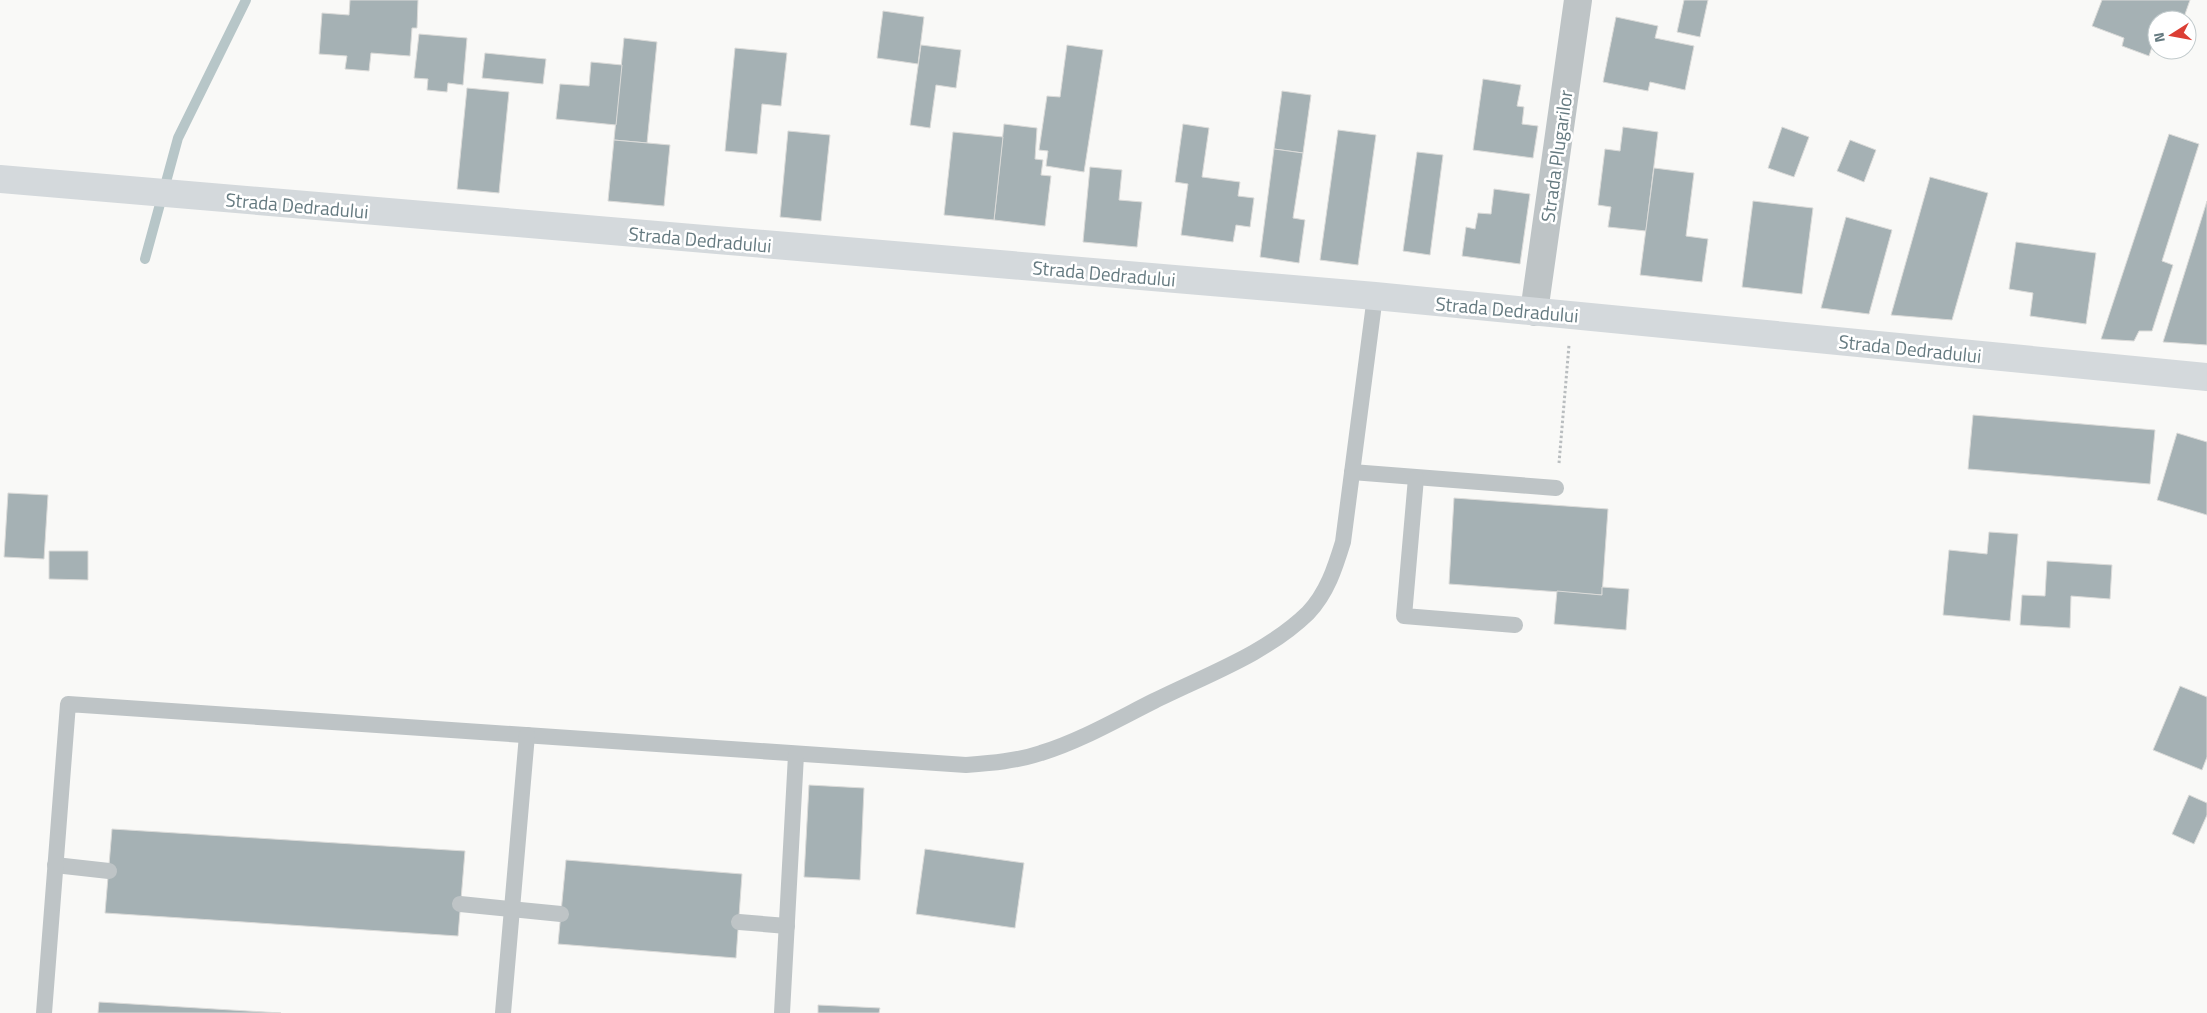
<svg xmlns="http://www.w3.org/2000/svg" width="2207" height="1013" font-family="'Titillium Web',sans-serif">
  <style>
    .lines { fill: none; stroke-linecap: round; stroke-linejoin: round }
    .stream { stroke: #b7c6c8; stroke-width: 10 }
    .building { fill: #a5b1b4; stroke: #dbdbd9 }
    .path { stroke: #b9bdbf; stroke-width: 3; stroke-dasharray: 2.5 2.5; stroke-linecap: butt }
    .service { stroke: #bec4c6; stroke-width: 16 }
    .minor { stroke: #bec4c6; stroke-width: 28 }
    .secondary { stroke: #d4d9dc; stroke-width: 28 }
    .labels { text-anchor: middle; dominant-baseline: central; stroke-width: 5; stroke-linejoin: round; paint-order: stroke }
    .street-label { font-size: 19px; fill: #657a80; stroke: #fff }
  </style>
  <rect width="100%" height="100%" fill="#f9f9f7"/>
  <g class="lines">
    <path class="stream" d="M145,259L178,138L246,0"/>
  </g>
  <g class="building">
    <path d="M350,0H418L417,28H412L410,56L371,53L369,71L345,69L347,56L319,54L322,13L349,15Z"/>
    <path d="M1684,0H1708L1700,37L1677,32Z"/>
    <path d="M2102,0H2190L2183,20H2157V49L2152,47L2149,56L2122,46L2124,38L2092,26Z"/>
    <path d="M883,11L924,17L918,64L877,58Z"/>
    <path d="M1616,17L1658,26L1655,38L1694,46L1685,90L1650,82L1648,91L1603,82Z"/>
    <path d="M419,34L467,38L463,85L448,83L447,92L427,90L428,79L414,78Z"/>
    <path d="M624,38L657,42L647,143L614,140Z"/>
    <path d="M921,45L961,50L956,88L936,85L930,128L910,125Z"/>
    <path d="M1067,45L1103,50L1084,172L1046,166L1048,151L1039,150L1047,96L1060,97Z"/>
    <path d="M735,48L787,53L781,106L762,104L757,154L725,151Z"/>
    <path d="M2159,50H2173L2171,54Z"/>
    <path d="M485,53L546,59L543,84L482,78Z"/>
    <path d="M591,62L622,65L616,125L556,119L560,84L589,86Z"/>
    <path d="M1483,79L1521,85L1517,106L1524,107L1522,124L1538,126L1533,158L1473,150Z"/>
    <path d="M467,88L509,92L499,193L457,189Z"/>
    <path d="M1282,91L1311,95L1303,153L1274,149Z"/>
    <path d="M1004,124L1037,128L1035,159L1043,160L1041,175L1051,176L1045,226L994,220Z"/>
    <path d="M1183,124L1209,128L1202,177L1240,182L1238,196L1254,198L1250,227L1236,225L1233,242L1181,235L1188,184L1175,182Z"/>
    <path d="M1623,127L1658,132L1646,231L1608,227L1611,207L1598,205L1605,149L1620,151Z"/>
    <path d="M1782,127L1809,137L1794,177L1768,168Z"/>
    <path d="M1338,130L1376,135L1358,265L1320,260Z"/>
    <path d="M788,131L830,135L821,221L780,217Z"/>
    <path d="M953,132L1003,137L994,220L944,215Z"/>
    <path d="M2169,134L2199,144L2162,261L2173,265L2152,331H2139L2134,341L2101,339Z"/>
    <path d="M614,140L670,145L664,206L608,201Z"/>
    <path d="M1850,140L1876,150L1864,182L1837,171Z"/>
    <path d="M1274,149L1303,153L1293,218L1305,220L1299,263L1260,257Z"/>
    <path d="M1417,152L1443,155L1430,255L1403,251Z"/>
    <path d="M1090,167L1122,170L1119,200L1142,202L1137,247L1083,242Z"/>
    <path d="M1654,168L1694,173L1686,236L1708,239L1702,282L1640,275Z"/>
    <path d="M1930,177L1988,193L1952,320L1891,315Z"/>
    <path d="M1494,189L1530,194L1520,264L1462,256L1466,227L1475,229L1478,213L1491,214Z"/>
    <path d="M1753,201L1813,208L1802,294L1742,287Z"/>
    <path d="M2207,201V345L2163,342L2189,259Z"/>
    <path d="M1846,217L1892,230L1869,314L1821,308Z"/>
    <path d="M2016,242L2096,253L2086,324L2030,316L2033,293L2009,289Z"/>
    <path d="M1973,415L2155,430L2150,484L1968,469Z"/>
    <path d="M2177,433L2207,442V515L2157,500Z"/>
    <path d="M8,493L48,495L44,559L4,557Z"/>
    <path d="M1454,498L1608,509L1602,595L1449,584Z"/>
    <path d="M1989,532L2018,534L2010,621L1943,615L1949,550L1987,554Z"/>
    <path d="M49,551H88V580L49,579Z"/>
    <path d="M2047,561L2112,565L2110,599L2071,596L2070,628L2020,625L2022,595L2045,596Z"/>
    <path d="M1602,587L1629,589L1626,630L1554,624L1557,591L1602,595Z"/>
    <path d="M2180,686L2207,697V757L2202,770L2153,750Z"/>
    <path d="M809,785L864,788L860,880L804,877Z"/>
    <path d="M2189,795L2207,803V815L2194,844L2172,834Z"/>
    <path d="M112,829L465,851L458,936L105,913Z"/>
    <path d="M925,849L1024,863L1015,928L916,914Z"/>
    <path d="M566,860L742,874L736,958L558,944Z"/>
    <path d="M99,1002L281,1013H98Z"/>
    <path d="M818,1005L880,1008L879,1013H818Z"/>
  </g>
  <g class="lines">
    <path class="path" d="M1559,463L1569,345"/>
    <g class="service">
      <path d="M1352,472L1556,488"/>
      <path d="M1416,478L1404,616L1515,625"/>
      <path d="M55,865L109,871"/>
      <path d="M460,904L561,914"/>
      <path d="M739,922L787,926"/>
      <path d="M44,1013L68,704L966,765C992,763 1017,761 1041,753C1080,741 1118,719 1154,701C1206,675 1266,654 1308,613C1327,593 1335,568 1343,542L1375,296"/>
      <path d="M503,1013L527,735"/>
      <path d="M782,1013L796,755"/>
    </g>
    <path class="minor" d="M1534,312L1578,0"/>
    <path class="secondary" d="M0,179L1375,296L2207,377"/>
  </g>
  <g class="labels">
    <g class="street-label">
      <text transform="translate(1556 156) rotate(-82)">Strada Plugarilor</text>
      <text transform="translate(297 205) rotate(5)">Strada Dedradului</text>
      <text transform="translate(700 239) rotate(5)">Strada Dedradului</text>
      <text transform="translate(1104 273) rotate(5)">Strada Dedradului</text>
      <text transform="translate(1507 309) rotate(5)">Strada Dedradului</text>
      <text transform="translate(1910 348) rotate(6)">Strada Dedradului</text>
    </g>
  </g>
  <g transform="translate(2172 35) rotate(259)"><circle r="24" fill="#ffffff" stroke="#c1cacc"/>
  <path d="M0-4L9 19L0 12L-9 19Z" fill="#db3e34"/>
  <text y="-8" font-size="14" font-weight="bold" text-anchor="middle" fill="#657a80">N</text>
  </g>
</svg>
